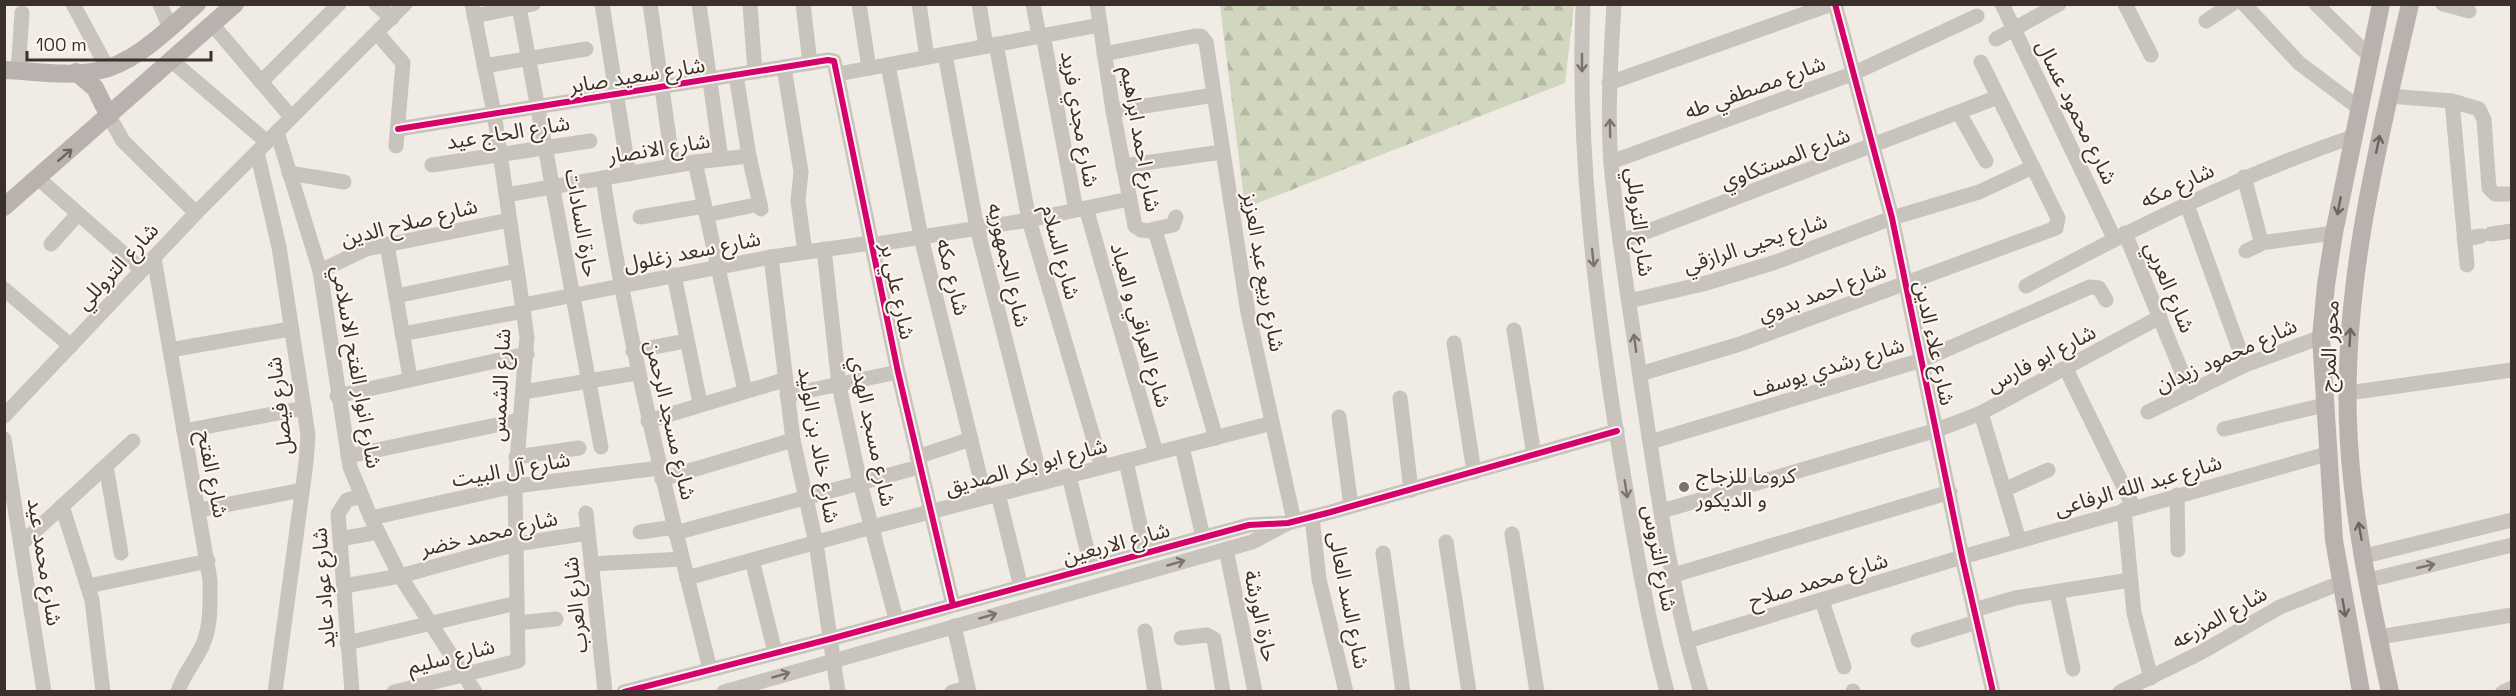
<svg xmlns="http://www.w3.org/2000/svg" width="2516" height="696" font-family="'Space Grotesk','Noto Sans Arabic',sans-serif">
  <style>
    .forest { fill: url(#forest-firs) }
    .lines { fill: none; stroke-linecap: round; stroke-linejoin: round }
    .minor { stroke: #c9c3be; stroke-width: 15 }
    .major { stroke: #b8b1ad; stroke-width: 18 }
    .cycleway-casing { stroke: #fbf5ee; stroke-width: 10 }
    .cycleway { stroke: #d6006c; stroke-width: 6 }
    .oneway { stroke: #7b726d }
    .oneway2 { stroke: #6d645f }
    .poi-dot { fill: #7a716c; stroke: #fbf5ee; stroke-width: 2 }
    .labels { text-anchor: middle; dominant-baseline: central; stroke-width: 4.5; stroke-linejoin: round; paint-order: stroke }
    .street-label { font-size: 21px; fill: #3b302b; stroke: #fbf5ee }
    .poi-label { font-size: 21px; fill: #3b302b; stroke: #fbf5ee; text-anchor: start }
  </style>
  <defs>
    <pattern id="forest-firs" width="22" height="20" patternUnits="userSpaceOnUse" patternTransform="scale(1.5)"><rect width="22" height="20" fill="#d1d6bf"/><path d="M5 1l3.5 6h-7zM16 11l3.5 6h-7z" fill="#b4b8a4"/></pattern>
  </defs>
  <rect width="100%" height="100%" fill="#f0ebe5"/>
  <path class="forest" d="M1220,5V4L1574,5L1565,83L1245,208Z"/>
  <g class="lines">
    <g class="minor">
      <path d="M73,4L108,69"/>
      <path d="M160,4L170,28"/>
      <path d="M376,4L392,18"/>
      <path d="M602,4L629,174"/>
      <path d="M650,4L673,166"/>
      <path d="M699,4L721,159"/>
      <path d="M750,4L755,72"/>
      <path d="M803,4L810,63"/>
      <path d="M859,4L869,68"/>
      <path d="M919,4L927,57"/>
      <path d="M979,4L986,46"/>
      <path d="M1033,4L1039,36"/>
      <path d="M1097,4L1113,111L1135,226L1141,230L1153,231L1157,237L1216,438"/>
      <path d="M1583,4C1577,151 1595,298 1618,442C1632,526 1645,610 1667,692"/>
      <path d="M1614,4C1611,57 1607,110 1611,163C1618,242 1632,320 1643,397C1658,495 1672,597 1701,692"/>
      <path d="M1835,4L1892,218L1962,557L1993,692"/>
      <path d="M2002,4L2114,238"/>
      <path d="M2125,4L2151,55"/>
      <path d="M2244,4L2299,63L2359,108"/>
      <path d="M2316,4L2370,57"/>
      <path d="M2443,4L2469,11"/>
      <path d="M519,7L601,447"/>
      <path d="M474,16L533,4"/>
      <path d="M2206,21L2232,4"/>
      <path d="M212,24L291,117"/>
      <path d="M377,33L403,63L396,146"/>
      <path d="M1043,35L1076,210"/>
      <path d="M1996,39L2059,4"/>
      <path d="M996,44L1029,220L1102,467"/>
      <path d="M945,54L977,228L1042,483"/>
      <path d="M1104,54L1195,36H1201L1206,42L1248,313L1294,521"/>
      <path d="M172,61L267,142"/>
      <path d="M888,65L921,237L985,497"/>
      <path d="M484,66L586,49"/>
      <path d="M784,67L801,172L798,201L805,252"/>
      <path d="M18,71L22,13"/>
      <path d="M838,74L1100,25"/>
      <path d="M736,75L749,156L761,209"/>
      <path d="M261,82L339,4"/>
      <path d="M1609,83L1832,4"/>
      <path d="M2389,96L2452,101L2479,109L2484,120L2489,188L2495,194H2512"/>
      <path d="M2452,101L2467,265"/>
      <path d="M1113,111L1214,95"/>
      <path d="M1959,113L1986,161"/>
      <path d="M109,116L123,141L196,213"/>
      <path d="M398,129L828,60L834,61L898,372L953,605"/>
      <path d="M277,132L320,271L350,467L371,518L400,576L475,692"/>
      <path d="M257,152L279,247L308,435L306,463L275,692"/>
      <path d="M695,162L745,391"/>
      <path d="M1611,162L1852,74L1977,16"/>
      <path d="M432,165L590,141"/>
      <path d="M1123,166L1222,152"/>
      <path d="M289,173L344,182"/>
      <path d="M2244,177L2261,241L2268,242L2334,233"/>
      <path d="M38,178L142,270"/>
      <path d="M603,178C628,344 669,506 710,669"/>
      <path d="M506,195L695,162L749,156"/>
      <path d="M2186,202L2245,365"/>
      <path d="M1086,208L1156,453"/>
      <path d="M706,215L760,204"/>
      <path d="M640,217L704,206"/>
      <path d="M1150,230L1173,225L1176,217"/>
      <path d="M2125,233L2190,392"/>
      <path d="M2491,234L2512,231"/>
      <path d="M2464,239L2481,236"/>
      <path d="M1620,242L1998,97"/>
      <path d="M51,244L77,215"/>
      <path d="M387,244L410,378"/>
      <path d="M871,245L1029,220L1129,199"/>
      <path d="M824,249L839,385L860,483L896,619"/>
      <path d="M2246,251L2265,242"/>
      <path d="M771,257L793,440L816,543L838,692"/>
      <path d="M154,258L210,580C210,606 212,631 198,654C191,667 182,677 178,692"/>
      <path d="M320,271L366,249L509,220"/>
      <path d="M674,275L700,403"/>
      <path d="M2026,286C2132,229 2238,176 2352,137"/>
      <path d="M4,289L71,346"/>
      <path d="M396,296L517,271"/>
      <path d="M1629,301L1703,284L1776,262L1892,218L1979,192L2033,167"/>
      <path d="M523,305L771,257L871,243"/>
      <path d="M1514,330L1534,455"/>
      <path d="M402,334L524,311"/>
      <path d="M1454,343L1474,472"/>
      <path d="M170,350L290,329"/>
      <path d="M633,351L686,341"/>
      <path d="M2066,369L2134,508"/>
      <path d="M1640,374L1740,344L2056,228L2058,218L1981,62"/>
      <path d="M523,392L637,373"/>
      <path d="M2348,393L2512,370"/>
      <path d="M787,395L898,372"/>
      <path d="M337,396L527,354"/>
      <path d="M1400,398L1411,490"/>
      <path d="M2148,412L2245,365L2321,337"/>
      <path d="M1981,413L2019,540"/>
      <path d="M4,416L196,213L405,4"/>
      <path d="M1339,417L1351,506"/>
      <path d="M648,421L784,380"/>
      <path d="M2224,429L2324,405"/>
      <path d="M184,431L304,408"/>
      <path d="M4,439L44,692"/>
      <path d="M1650,442L1922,360L2090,287L2099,288L2106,300"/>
      <path d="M1182,447L1203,537"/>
      <path d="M348,456L520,420"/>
      <path d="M516,457L579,448"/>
      <path d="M917,457L971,439"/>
      <path d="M1126,461L1146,552"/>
      <path d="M106,466L121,553"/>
      <path d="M1069,476L1091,566"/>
      <path d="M662,479L793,440"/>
      <path d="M2006,489L2048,470"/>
      <path d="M998,494L1021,587"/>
      <path d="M2177,495L2178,550"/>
      <path d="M62,506L92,600L103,692"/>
      <path d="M199,510L302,490"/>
      <path d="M2124,510L2134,613L2151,678"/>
      <path d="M1662,511L1937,430L1981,413L2160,317"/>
      <path d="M586,513L605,692"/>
      <path d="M1312,517L1319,579L1346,692"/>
      <path d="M371,518L515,486L659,468"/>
      <path d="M640,532L674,527"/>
      <path d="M675,533L919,467"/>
      <path d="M1512,534L1537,692"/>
      <path d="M340,539L378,532"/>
      <path d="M1446,542L1469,692"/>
      <path d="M21,544L133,441"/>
      <path d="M1226,549L1255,692"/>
      <path d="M1383,553L1403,692"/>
      <path d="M2365,556L2512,520"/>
      <path d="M752,560L775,652"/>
      <path d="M591,564L682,559"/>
      <path d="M1674,575L1950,492"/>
      <path d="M687,578L872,527L1272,423"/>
      <path d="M2369,580L2512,545"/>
      <path d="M88,586L208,561"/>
      <path d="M344,586L400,576L516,544L588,533"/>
      <path d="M2057,592L2073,669"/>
      <path d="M1822,601L1844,667"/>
      <path d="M1974,610L2015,598L2130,580"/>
      <path d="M517,623L556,619"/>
      <path d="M954,626L969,692"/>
      <path d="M1145,631L1155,692"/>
      <path d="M2379,637L2512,615"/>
      <path d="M1181,638L1207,635L1214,639L1223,692"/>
      <path d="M1918,640L1977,622"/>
      <path d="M1687,641L1962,557L2327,454"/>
      <path d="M347,643L517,603"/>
      <path d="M1853,691V692"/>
      <path d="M352,692L338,514L347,500L362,496"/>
      <path d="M394,692L518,661L515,486L527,337L494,113L472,4"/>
      <path d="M624,692L830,639L1249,525L1288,523L1331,512L1617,431"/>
      <path d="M724,692L1252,542L1288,523"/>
      <path d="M952,692L968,688"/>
      <path d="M2120,692L2200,653L2280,607L2340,583"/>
      <path d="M2503,692L2512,688"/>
    </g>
    <g class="major">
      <path d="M4,70C34,71 68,77 97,71C135,64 169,28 197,4"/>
      <path d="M76,72L95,88L109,116"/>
      <path d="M4,207L235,4"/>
      <path d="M2361,692L2334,540L2321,337L2326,285L2334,233L2381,4"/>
      <path d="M2390,692C2371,603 2351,512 2348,422C2343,280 2379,141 2410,4"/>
    </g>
    <defs>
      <g id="cycleway">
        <path d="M1835,4L1892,218L1962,557L1993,692"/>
        <path d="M398,129L828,60L834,61L898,372L953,605"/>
        <path d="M624,692L830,639L1249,525L1288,523L1331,512L1617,431"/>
      </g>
    </defs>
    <use href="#cycleway" class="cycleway-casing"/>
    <use href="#cycleway" class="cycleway"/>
  </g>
  <defs><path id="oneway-shaft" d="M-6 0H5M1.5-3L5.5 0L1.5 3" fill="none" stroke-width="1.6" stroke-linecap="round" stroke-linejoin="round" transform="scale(1.5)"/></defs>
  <g class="oneway">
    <use href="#oneway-shaft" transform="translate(1582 63) rotate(90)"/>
    <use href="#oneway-shaft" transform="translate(1610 128) rotate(-91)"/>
    <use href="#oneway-shaft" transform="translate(1593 258) rotate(84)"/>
    <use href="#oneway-shaft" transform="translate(1635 343) rotate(-98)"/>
    <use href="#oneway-shaft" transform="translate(1626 489) rotate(81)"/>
    <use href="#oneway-shaft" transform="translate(1176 563) rotate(-16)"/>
    <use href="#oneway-shaft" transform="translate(2426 566) rotate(-13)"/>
    <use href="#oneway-shaft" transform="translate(988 616) rotate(-16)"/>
    <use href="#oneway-shaft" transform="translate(781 675) rotate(-16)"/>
  </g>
  <g class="oneway2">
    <use href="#oneway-shaft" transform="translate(2378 144) rotate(-78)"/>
    <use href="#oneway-shaft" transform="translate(65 155) rotate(-41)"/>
    <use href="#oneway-shaft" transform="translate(2339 206) rotate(101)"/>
    <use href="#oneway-shaft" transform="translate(2350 337) rotate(-87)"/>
    <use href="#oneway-shaft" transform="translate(2360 531) rotate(-100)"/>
    <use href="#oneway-shaft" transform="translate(2344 608) rotate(80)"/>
  </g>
  <circle class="poi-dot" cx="1684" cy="487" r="6"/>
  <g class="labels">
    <g class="street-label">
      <text transform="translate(637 75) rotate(-9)">شارع سعيد صابر</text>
      <text transform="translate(1755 87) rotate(-20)">شارع مصطفي طه</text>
      <text transform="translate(2077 112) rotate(64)">شارع محمود عسال</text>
      <text transform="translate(1080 119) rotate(80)">شارع مجدي فريد</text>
      <text transform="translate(508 132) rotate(-9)">شارع الحاج عيد</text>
      <text transform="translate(1141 139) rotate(80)">شارع احمد ابراهيم</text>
      <text transform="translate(659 148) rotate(-9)">شارع الانصار</text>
      <text transform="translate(1785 158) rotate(-21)">شارع المستكاوي</text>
      <text transform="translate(2177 185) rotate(-25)">شارع مكه</text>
      <text transform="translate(409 222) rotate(-14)">شارع صلاح الدين</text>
      <text transform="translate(1640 222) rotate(83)">شارع التروللي</text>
      <text transform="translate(582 223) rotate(80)">حارة السادات</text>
      <text transform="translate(1755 243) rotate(-18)">شارع يحيى الرازقي</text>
      <text transform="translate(692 251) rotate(-11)">شارع سعد زغلول</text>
      <text transform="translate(1061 252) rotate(75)">شارع السلام</text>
      <text transform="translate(1009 265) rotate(77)">شارع الجمهوريه</text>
      <text transform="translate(117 266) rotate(-47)">شارع التروللي</text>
      <text transform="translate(1264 272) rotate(80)">شارع ربيع عبد العزيز</text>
      <text transform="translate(953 277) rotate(76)">شارع مكه</text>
      <text transform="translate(2170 287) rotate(67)">شارع العربي</text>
      <text transform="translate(898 291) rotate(78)">شارع علي بر</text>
      <text transform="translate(1822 292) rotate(-20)">شارع احمد بدوي</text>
      <text transform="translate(1141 325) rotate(74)">شارع العراقي و العباد</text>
      <text transform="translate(1935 343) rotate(78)">شارع علاء الدين</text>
      <text transform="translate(2329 346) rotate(-87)">محور المرج</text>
      <text transform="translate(2226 355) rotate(-24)">شارع محمود زيدان</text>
      <text transform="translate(2041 358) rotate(-28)">شارع ابو فارس</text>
      <text transform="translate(357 367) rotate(80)">شارع انوار الفتح الاسلامي</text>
      <text transform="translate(1828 367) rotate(-17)">شارع رشدي يوسف</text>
      <text transform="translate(500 385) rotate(-87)">شارع الشمس</text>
      <text transform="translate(279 406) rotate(-97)">شارع فيصل</text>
      <text transform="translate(671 420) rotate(77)">شارع مسجد الرحمن</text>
      <text transform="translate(873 431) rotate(78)">شارع مسجد الهدي</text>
      <text transform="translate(819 445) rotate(80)">شارع خالد بن الوليد</text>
      <text transform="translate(1026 466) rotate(-15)">شارع ابو بكر الصديق</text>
      <text transform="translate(511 469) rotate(-10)">شارع آل البيت</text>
      <text transform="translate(213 474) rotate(79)">شارع الفتح</text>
      <text transform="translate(2138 485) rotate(-16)">شارع عبد الله الرفاعى</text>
      <text transform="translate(489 533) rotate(-13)">شارع محمد خضر</text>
      <text transform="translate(1116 543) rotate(-15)">شارع الاربعين</text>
      <text transform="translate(1660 558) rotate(79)">شارع التروس</text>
      <text transform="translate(45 562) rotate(81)">شارع محمد عيد</text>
      <text transform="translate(1818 580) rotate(-17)">شارع محمد صلاح</text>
      <text transform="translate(323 588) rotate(-94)">شارع عواد عايد</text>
      <text transform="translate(1349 600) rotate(79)">شارع السد العالى</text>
      <text transform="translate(575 605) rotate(-96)">شارع العرب</text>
      <text transform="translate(1261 616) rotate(78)">حارة الورشة</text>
      <text transform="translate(2219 617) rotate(-29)">شارع المزرعه</text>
      <text transform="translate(451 656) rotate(-14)">شارع سليم</text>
    </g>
    <g class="poi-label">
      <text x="1696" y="475">كروما للزجاج<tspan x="1696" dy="24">و الديكور</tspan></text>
    </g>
  </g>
  <rect width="2516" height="696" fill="none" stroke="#3b302b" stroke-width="12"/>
  <path d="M27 51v9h184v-9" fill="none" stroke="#3b302b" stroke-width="3"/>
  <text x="36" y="51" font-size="18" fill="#3b302b" stroke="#fbf5ee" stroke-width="4.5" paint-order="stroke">100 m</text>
</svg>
